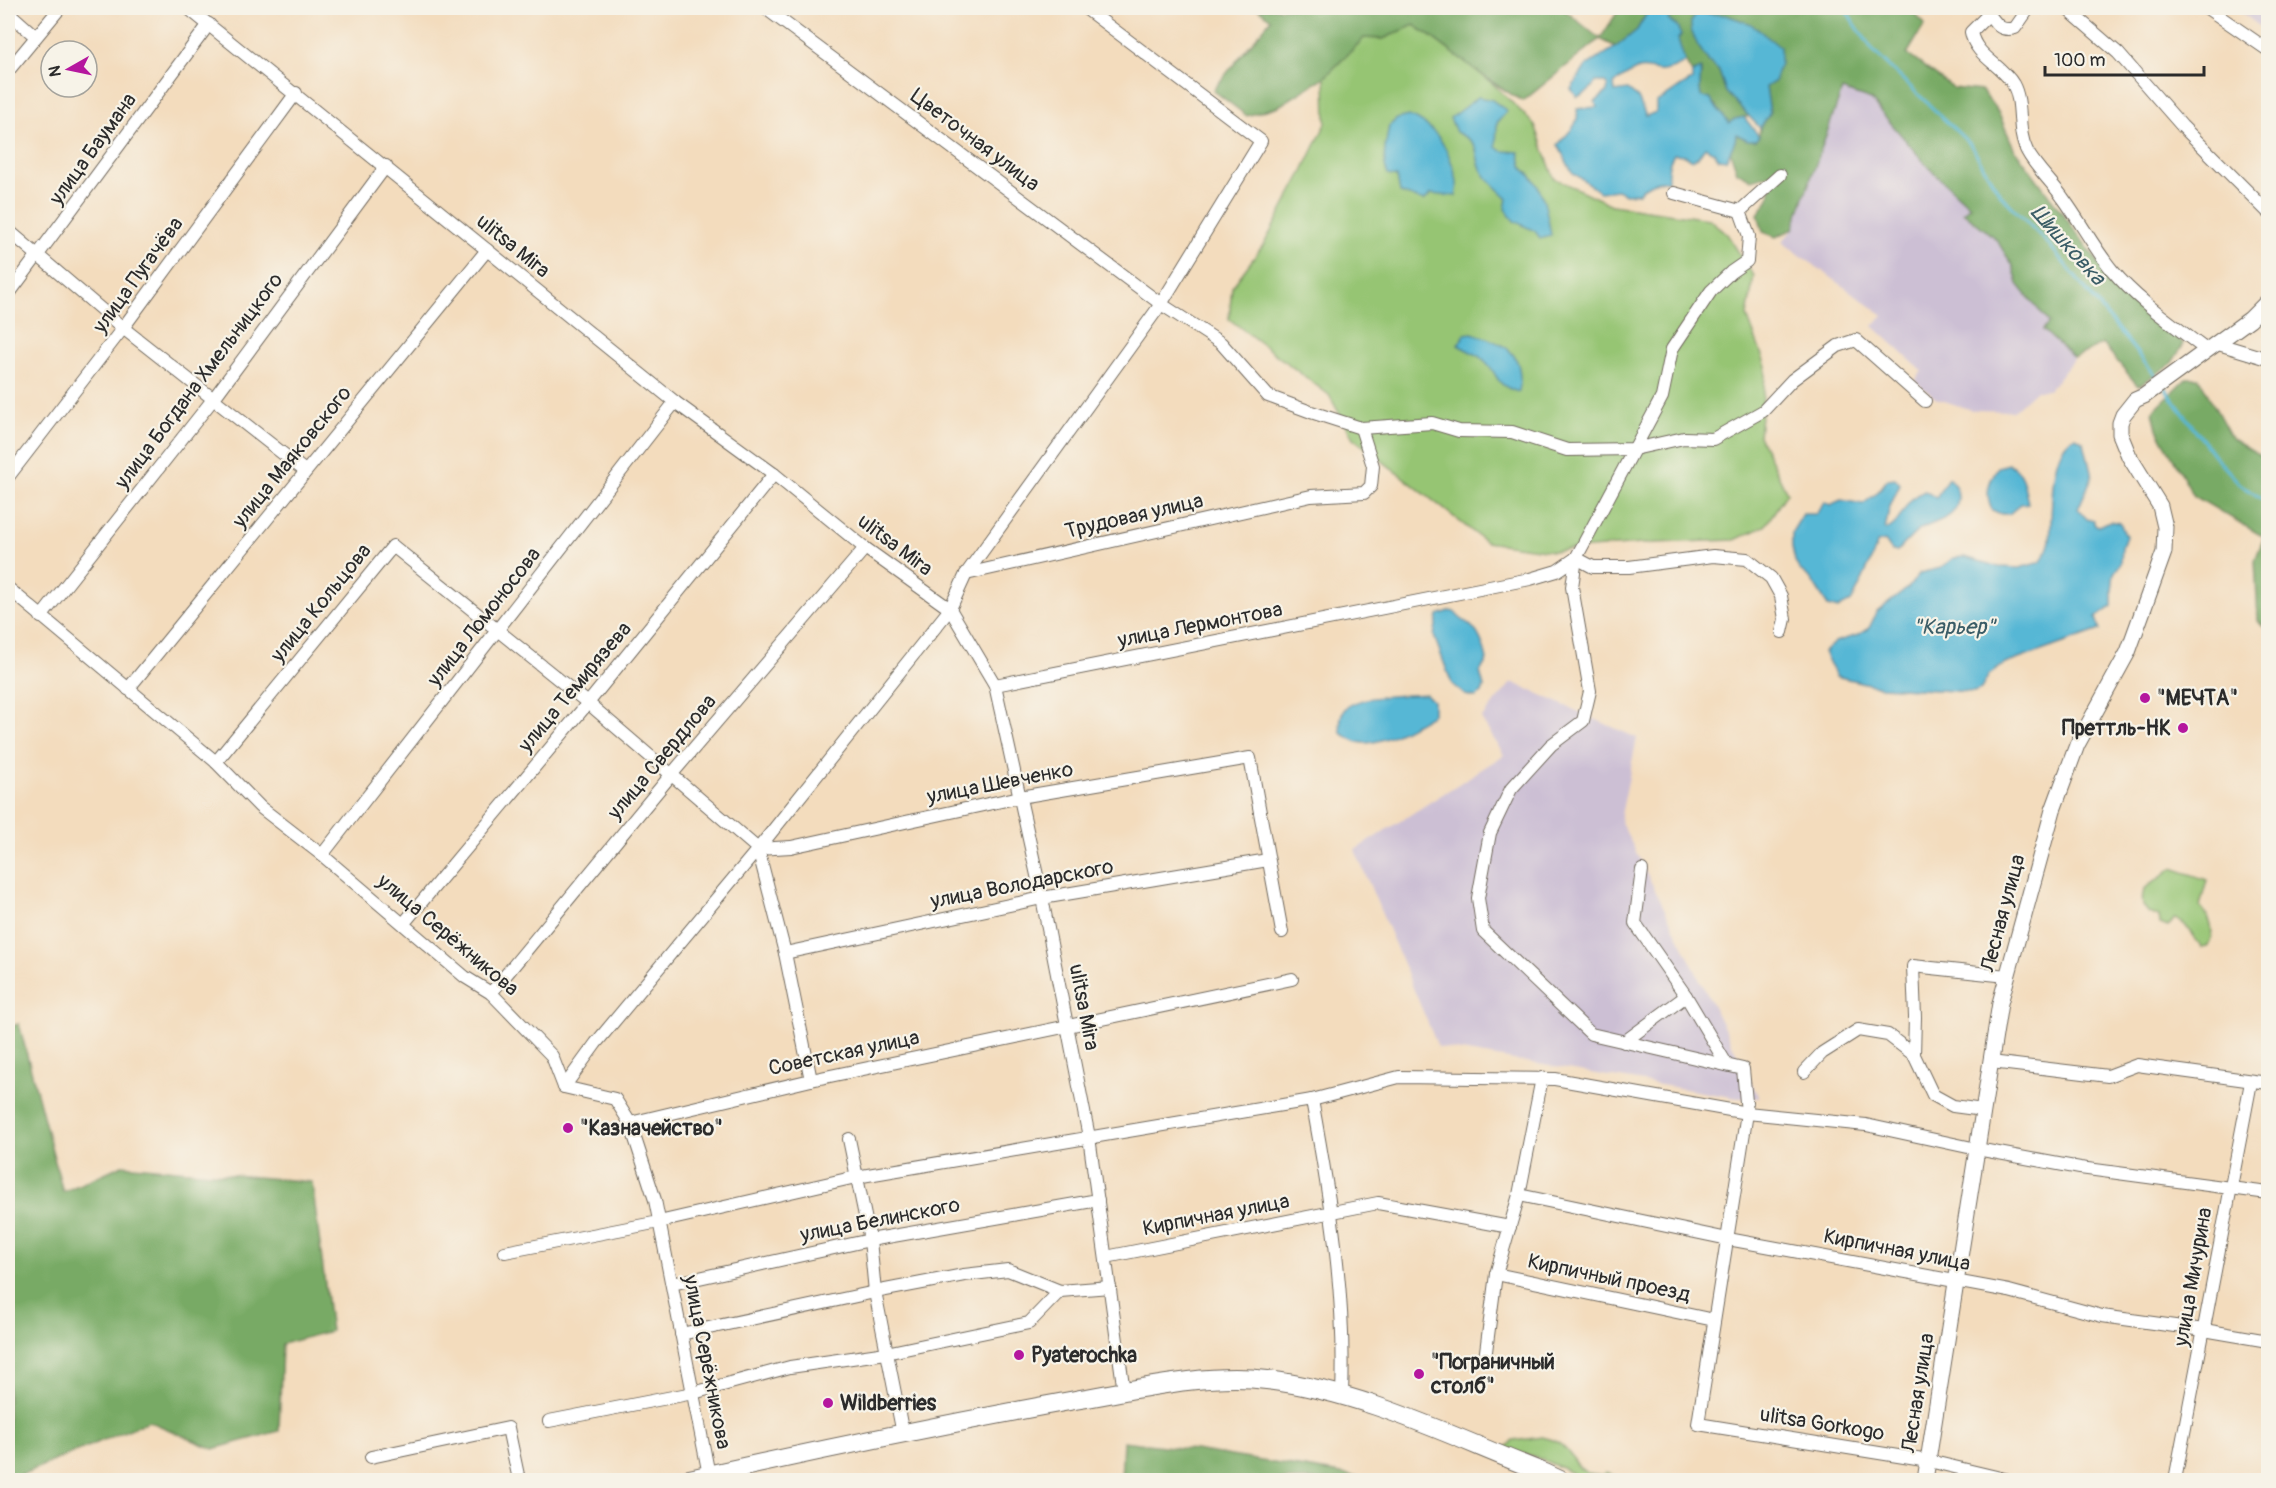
<svg xmlns="http://www.w3.org/2000/svg" width="2276" height="1488" font-family="Pangolin,sans-serif">
  <style>
    .industrial { fill: #ccbfd4 }
    .green { fill: #96c573; stroke: #60784f; stroke-width: 1.5 }
    .forest { fill: #78aa65; stroke: #526a48; stroke-width: 1.5 }
    .water { fill: #56b7d5; stroke: #407180; stroke-width: 1.5 }
    .lines { fill: none; stroke-linecap: round; stroke-linejoin: round }
    .stream { stroke: #56b7d5; stroke-width: 3 }
    .minor-casing { stroke: #71695e; stroke-width: 14 }
    .tertiary-casing { stroke: #71695e; stroke-width: 17 }
    .secondary-casing { stroke: #71695e; stroke-width: 20 }
    .minor { stroke: #fff; stroke-width: 12 }
    .tertiary { stroke: #fff; stroke-width: 15 }
    .secondary { stroke: #fff; stroke-width: 18 }
    .poi-dot { fill: #b5179e; stroke: #f7f3e8; stroke-width: 2 }
    .labels { text-anchor: middle; dominant-baseline: central; stroke-width: 4.5; stroke-linejoin: round; paint-order: stroke }
    .street-label { font-size: 21px; fill: #2b2b2b; stroke: #f7f3e8 }
    .poi-label { font-size: 21px; font-weight: bold; fill: #2b2b2b; stroke: #f7f3e8; text-anchor: start }
    .water-label { font-size: 22px; font-style: italic; fill: #3a5c66; stroke: #f7f3e8 }
  </style>
  <rect width="100%" height="100%" fill="#f7f3e8"/>
  <filter id="ink" filterUnits="userSpaceOnUse"><feTurbulence type="fractalNoise" baseFrequency=".0167" numOctaves="2"/><feDisplacementMap in="SourceGraphic" scale="12" xChannelSelector="R" yChannelSelector="G"/><feConvolveMatrix kernelMatrix="1 2 1 2 8 2 1 2 1" color-interpolation-filters="sRGB"/></filter>
  <filter id="wash" filterUnits="userSpaceOnUse"><feTurbulence type="fractalNoise" baseFrequency=".008" numOctaves="4" result="noise"/><feDisplacementMap in="SourceGraphic" scale="24" xChannelSelector="R" yChannelSelector="G"/><feGaussianBlur stdDeviation="1.35" result="paint"/><feColorMatrix in="noise" values="0 0 0 0 0 0 0 0 0 0 0 0 0 0 0 0 0 1.4 0 .05"/><feComposite in="paint" operator="in"/></filter>
  <g filter="url(#wash)">
    <rect width="100%" height="100%" fill="#f3dcbd"/>
    <g class="industrial">
      <path d="M2236,8H2268V33Z"/>
      <path d="M1842,89L1871,100L1931,170L1970,206L1963,213L1996,239L2013,266L2018,284L2049,323L2043,330L2074,358L2049,390H2036L2013,411L1972,410L1935,398L1915,381L1922,371L1873,326L1883,315L1782,242L1793,229Z"/>
      <path d="M1512,682L1637,738L1620,820L1759,1098H1737L1438,1047L1355,850L1504,755L1481,719Z"/>
    </g>
    <g class="green">
      <path d="M1414,25L1450,49L1494,85L1535,125L1554,178L1612,205L1709,219L1727,234L1754,276L1747,316L1766,366L1759,436L1787,493L1765,526L1735,540L1655,543L1552,551L1486,542L1353,438L1329,395L1229,319L1232,287L1264,244L1300,177L1326,123L1325,77L1364,38L1383,39Z"/>
      <path d="M2172,868L2207,880L2200,906C2211,918 2216,932 2207,947L2202,948L2185,925L2175,918L2168,927L2160,924L2159,917L2149,913L2143,906C2139,879 2157,887 2168,870Z"/>
      <path d="M1542,1437C1548,1439 1555,1440 1560,1444C1579,1459 1574,1475 1603,1476L1605,1473L1628,1480H1583L1562,1468L1533,1456L1506,1450V1447L1513,1441Z"/>
    </g>
    <g class="forest">
      <path d="M1257,8H1562L1600,39L1620,8H1650L1637,30L1616,47L1600,39L1523,101C1484,80 1452,50 1414,25L1383,39L1364,38L1325,77L1279,106L1247,116L1213,90L1271,19Z"/>
      <path d="M1673,8H1909L1925,24L1907,54L1953,88L1982,91L1998,112L2014,148L2107,274L2140,310L2184,344L2171,364L2138,386L2103,344L2074,358L2043,330L2049,323L2018,284L2013,266L1996,239L1963,212L1970,206L1931,170L1871,100L1842,90L1793,229L1776,237L1763,232L1758,214L1769,199L1772,174L1752,180L1737,172L1730,151L1735,141L1736,134L1748,140H1756L1759,136L1760,128L1770,113L1766,87L1780,47L1766,37L1691,30L1709,62L1719,71L1726,92L1750,116L1735,119L1729,123L1723,118L1716,105L1701,96C1697,84 1702,80 1701,70L1692,73C1681,57 1677,37 1668,20Z"/>
      <path d="M2187,378H2199L2232,439L2268,461V632L2258,620L2255,560L2264,537L2194,496L2157,429L2153,411Z"/>
      <path d="M19,1024L63,1192L122,1165L312,1182L331,1331L282,1344L279,1431L213,1449L149,1421L8,1480V1027Z"/>
      <path d="M1123,1441L1195,1450L1378,1480H1121Z"/>
    </g>
    <g class="water">
      <path d="M1650,8H1673L1668,20L1676,25L1681,35L1678,39L1685,62C1679,67 1666,72 1658,71C1651,70 1645,67 1638,69C1630,73 1621,78 1614,84L1615,92L1628,90L1638,98L1646,116L1656,112V102C1669,96 1678,87 1692,80V73L1700,69C1702,79 1698,85 1701,96L1710,99L1729,123L1735,119L1744,117L1759,136L1756,140H1748L1736,134L1735,141L1726,160L1719,159L1714,152L1705,147L1698,157L1692,160L1685,155L1674,154C1668,163 1667,171 1668,181C1657,180 1646,183 1639,193L1625,194L1617,190L1600,192L1572,172L1558,145C1567,132 1580,127 1577,109L1597,107L1595,102L1607,92L1608,86L1605,82H1596L1588,92L1577,97L1571,89L1586,66L1616,47L1637,30Z"/>
      <path d="M1697,13L1726,15L1751,24L1780,47V63L1774,82L1766,87L1770,113L1760,128L1726,92L1719,71L1709,62L1698,46L1691,30V22Z"/>
      <path d="M1478,97L1492,100L1507,111L1497,123L1496,147L1502,151L1519,152L1523,169C1543,182 1547,213 1551,235L1540,238L1535,231L1514,221L1505,209L1507,198C1498,189 1487,181 1481,169C1472,148 1484,146 1456,132L1450,118Z"/>
      <path d="M1409,116C1433,125 1444,141 1452,164C1456,176 1459,183 1456,196L1431,194L1424,201L1400,193L1397,177L1388,175C1381,160 1386,143 1389,126L1397,119Z"/>
      <path d="M1472,333C1506,345 1525,351 1519,392C1493,385 1500,375 1484,360C1477,354 1466,350 1458,345L1465,334Z"/>
      <path d="M2076,437L2084,442L2092,477L2078,509L2087,519L2094,521V524L2098,526L2111,521L2120,523L2126,536L2122,547L2121,563L2114,573L2112,591V606L2096,618L2100,630L2005,664L1989,675L1981,689L1974,692L1881,687L1836,676L1824,652L1835,642L1858,635L1869,628L1877,612L1908,588L1920,573L1941,568L1953,558L1965,557L1999,567L2019,568L2041,562C2044,555 2049,548 2050,540C2053,515 2047,446 2076,437Z"/>
      <path d="M2009,464C2023,471 2025,489 2028,503L2021,504L2009,514H2001L1992,510C1984,494 1989,481 1998,467Z"/>
      <path d="M1895,478L1900,484L1889,509L1885,530C1905,523 1902,498 1925,491L1936,498L1948,478C1955,484 1958,489 1958,498C1957,520 1936,520 1921,529C1913,533 1905,545 1897,551H1892L1885,541L1877,543C1876,550 1856,596 1851,601C1848,604 1842,606 1838,609L1828,606L1811,579L1799,569L1795,561L1792,547V532L1803,514H1816L1825,502L1830,505L1841,500L1863,504L1877,493L1888,479Z"/>
      <path d="M1449,611L1455,612C1460,621 1468,621 1473,628C1481,636 1485,650 1487,660L1480,672L1484,687L1482,693L1476,697L1465,695L1452,684L1434,636L1438,615Z"/>
      <path d="M1426,694L1433,701V714C1416,724 1378,748 1358,742C1352,740 1346,736 1341,733C1340,726 1339,717 1344,710C1357,694 1406,696 1426,694Z"/>
    </g>
    <g class="lines">
      <g class="stream">
        <path d="M1844,8L1874,52L1970,144L2000,194L2051,247L2159,380"/>
        <path d="M2165,388L2213,454L2240,484L2268,503"/>
      </g>
    </g>
  </g>
  <g filter="url(#ink)">
    <g class="lines">
      <defs>
        <g id="minor">
          <path d="M188,8L675,402L774,474L865,548L950,609L995,685L1042,898L1089,1137L1124,1392"/>
          <path d="M765,8L1161,304L1221,343L1268,396L1311,412L1361,428L1432,423L1459,431L1512,432L1567,450L1634,449L1684,438L1713,439L1763,411L1792,380L1838,346L1856,340L1925,401"/>
          <path d="M1984,8L1989,14L1971,32C1975,56 2001,64 2013,84C2024,104 2016,130 2027,151C2036,168 2052,182 2063,198C2080,221 2094,248 2112,270C2139,302 2174,325 2206,350"/>
          <path d="M2066,8L2118,53L2182,126L2268,212"/>
          <path d="M2207,8L2268,50"/>
          <path d="M8,12L35,36"/>
          <path d="M1989,14C1997,25 2001,32 2015,28L2029,8"/>
          <path d="M8,71L60,8"/>
          <path d="M1674,193L1740,211L1780,175"/>
          <path d="M1740,211L1749,236L1747,261L1731,272L1711,291L1672,349L1662,397L1576,558L1572,587L1590,691L1583,721L1551,745L1511,789L1490,833L1478,898L1483,931L1591,1034L1743,1069L1747,1113L1698,1424L1929,1461L2009,1480"/>
          <path d="M8,230L123,328L305,471"/>
          <path d="M8,295L209,24"/>
          <path d="M2215,343L2268,359"/>
          <path d="M8,477L123,328L296,93"/>
          <path d="M1576,558L1593,567H1629L1713,556L1747,559L1771,578L1781,596L1785,619L1782,632"/>
          <path d="M966,574L1311,496L1364,493L1371,486L1373,466L1361,428"/>
          <path d="M8,588L216,762L260,807L322,855L465,977L491,993L552,1056L564,1087L615,1099L630,1123L655,1200L709,1475"/>
          <path d="M41,617L214,398L386,166"/>
          <path d="M995,685L1530,579L1557,571L1576,558"/>
          <path d="M128,689L487,250"/>
          <path d="M216,762L393,546L588,703L758,849L785,953L811,1080"/>
          <path d="M758,849L791,847L1020,797L1250,758L1282,932"/>
          <path d="M322,855L675,402"/>
          <path d="M1642,870L1635,923L1686,996"/>
          <path d="M404,923L588,703L774,474"/>
          <path d="M785,953L1042,898L1268,860"/>
          <path d="M491,993L671,775L865,548"/>
          <path d="M1624,1042L1686,996L1727,1065"/>
          <path d="M1991,1062L2108,1076L2137,1065L2268,1083"/>
          <path d="M1804,1072L1822,1053L1858,1030L1888,1035L1914,1055"/>
          <path d="M564,1087L596,1043L758,849L950,609L966,574L1161,304L1261,141L1085,8"/>
          <path d="M1312,1100C1330,1198 1346,1295 1342,1394"/>
          <path d="M1983,1110L1953,1106L1933,1095L1914,1055L1915,1017L1913,966L2007,976"/>
          <path d="M630,1123L811,1080L1292,979"/>
          <path d="M849,1139L870,1240L875,1292L903,1434"/>
          <path d="M1519,1195L1728,1239L2009,1291L2102,1316L2204,1330L2268,1341"/>
          <path d="M505,1252L659,1222L856,1177L1312,1100L1399,1077L1555,1079L1747,1113L1866,1125L1977,1149L2080,1168L2268,1193"/>
          <path d="M1106,1257L1378,1203L1510,1227"/>
          <path d="M1496,1274L1714,1320"/>
          <path d="M672,1284L870,1240L1098,1200"/>
          <path d="M681,1334L875,1292L964,1275L1008,1270L1060,1291L1110,1287"/>
          <path d="M1485,1359L1496,1274L1519,1195L1542,1078"/>
          <path d="M549,1421L693,1393L790,1367L886,1353L1029,1323L1060,1291"/>
          <path d="M371,1457L508,1428L519,1480"/>
          <path d="M2175,1480L2251,1082"/>
        </g>
        <path id="tertiary" d="M1925,1480L2000,1003L2053,810L2077,745L2128,652L2164,552L2165,527L2160,506L2129,456L2120,434V423L2123,415L2135,400L2144,396L2250,319L2268,301"/>
        <path id="secondary" d="M685,1480C814,1451 944,1424 1075,1400C1134,1390 1207,1372 1267,1380C1366,1392 1454,1438 1545,1473L1560,1480"/>
      </defs>
      <use href="#minor" class="minor-casing"/>
      <use href="#tertiary" class="tertiary-casing"/>
      <use href="#secondary" class="secondary-casing"/>
      <use href="#minor" class="minor"/>
      <use href="#tertiary" class="tertiary"/>
      <use href="#secondary" class="secondary"/>
    </g>
  </g>
  <g class="poi-dot">
    <circle cx="2145" cy="698" r="6"/>
    <circle cx="2183" cy="728" r="6"/>
    <circle cx="568" cy="1128" r="6"/>
    <circle cx="1019" cy="1355" r="6"/>
    <circle cx="1419" cy="1374" r="6"/>
    <circle cx="828" cy="1403" r="6"/>
  </g>
  <g class="labels">
    <g class="street-label">
      <text transform="translate(975 140) rotate(37)">Цветочная улица</text>
      <text transform="translate(93 149) rotate(-54)">улица Баумана</text>
      <text transform="translate(513 246) rotate(39)">ulitsa Mira</text>
      <text transform="translate(138 275) rotate(-54)">улица Пугачёва</text>
      <text transform="translate(199 381) rotate(-53)">улица Богдана Хмельницкого</text>
      <text transform="translate(292 457) rotate(-51)">улица Маяковского</text>
      <text transform="translate(1134 516) rotate(-13)">Трудовая улица</text>
      <text transform="translate(895 545) rotate(37)">ulitsa Mira</text>
      <text transform="translate(321 603) rotate(-51)">улица Кольцова</text>
      <text transform="translate(484 617) rotate(-52)">улица Ломоносова</text>
      <text transform="translate(1200 625) rotate(-11)">улица Лермонтова</text>
      <text transform="translate(575 687) rotate(-50)">улица Темирязева</text>
      <text transform="translate(662 757) rotate(-50)">улица Свердлова</text>
      <text transform="translate(1000 783) rotate(-11)">улица Шевченко</text>
      <text transform="translate(1022 884) rotate(-11)">улица Володарского</text>
      <text transform="translate(2003 913) rotate(-75)">Лесная улица</text>
      <text transform="translate(448 935) rotate(40)">улица Серёжникова</text>
      <text transform="translate(1084 1007) rotate(79)">ulitsa Mira</text>
      <text transform="translate(844 1053) rotate(-12)">Советская улица</text>
      <text transform="translate(1216 1215) rotate(-11)">Кирпичная улица</text>
      <text transform="translate(880 1220) rotate(-11)">улица Белинского</text>
      <text transform="translate(1897 1250) rotate(11)">Кирпичная улица</text>
      <text transform="translate(2193 1277) rotate(-80)">улица Мичурина</text>
      <text transform="translate(1609 1278) rotate(12)">Кирпичный проезд</text>
      <text transform="translate(707 1362) rotate(79)">улица Серёжникова</text>
      <text transform="translate(1918 1393) rotate(-81)">Лесная улица</text>
      <text transform="translate(1822 1424) rotate(9)">ulitsa Gorkogo</text>
    </g>
    <g class="poi-label">
      <text x="2157" y="698">"МЕЧТА"</text>
      <text x="2171" y="728" text-anchor="end">Преттль-НК</text>
      <text x="580" y="1128">"Казначейство"</text>
      <text x="1031" y="1355">Pyaterochka</text>
      <text x="1431" y="1362">"Пограничный<tspan x="1431" dy="24">столб"</tspan></text>
      <text x="840" y="1403">Wildberries</text>
    </g>
    <g class="water-label">
      <text transform="translate(2068 245) rotate(48)">Шишковка</text>
      <text x="1954" y="627">"Карьер"</text>
    </g>
  </g>
  <rect width="2276" height="1488" fill="none" stroke="#f7f3e8" stroke-width="30"/>
  <g transform="translate(69 69) rotate(261)"><circle r="28" fill="#f7f3e8" stroke="#a5a39c" stroke-width="1.5"/>
  <path d="M0-4.5L10 22L0 15L-10 22Z" fill="#b5179e"/>
  <text y="-9" font-size="16" font-weight="bold" text-anchor="middle" fill="#2b2b2b">N</text>
  </g>
  <path d="M2045 66v9h159v-9" fill="none" stroke="#2b2b2b" stroke-width="3"/>
  <text x="2054" y="66" font-size="18" fill="#2b2b2b" stroke="#f7f3e8" stroke-width="4.5" paint-order="stroke">100 m</text>
</svg>
